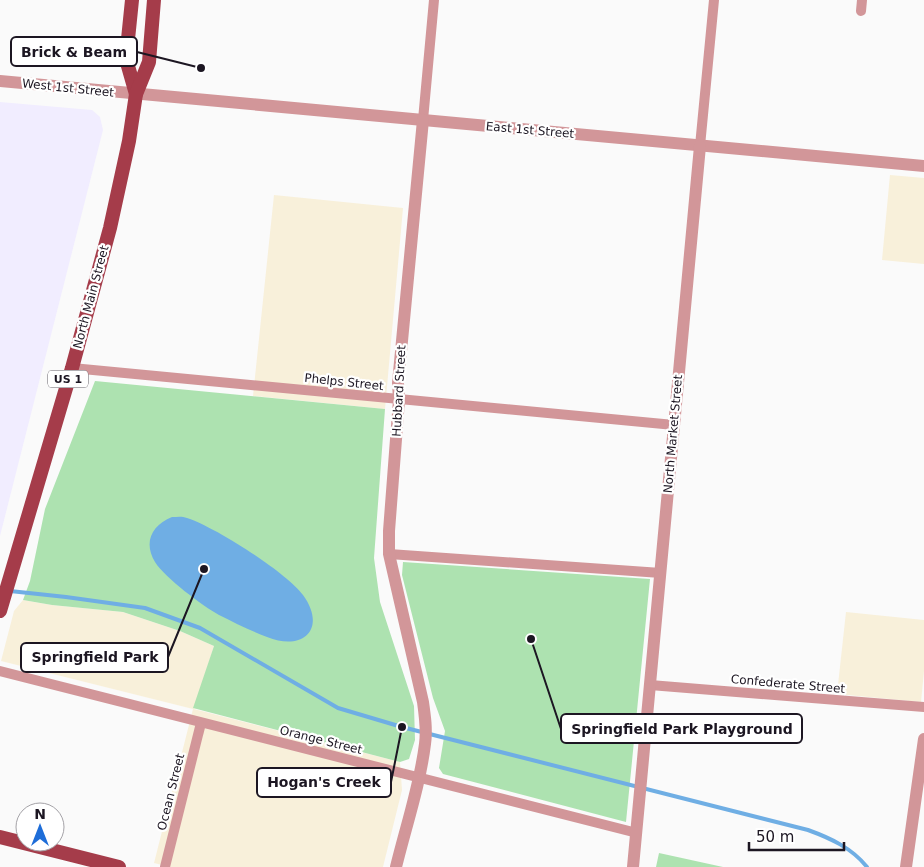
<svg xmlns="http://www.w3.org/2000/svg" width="924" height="867" font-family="'DejaVu Sans',sans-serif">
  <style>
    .industrial { fill: #f8f0da }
    .education { fill: #f1edff }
    .green { fill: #ade2b0 }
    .water { fill: #6faee4 }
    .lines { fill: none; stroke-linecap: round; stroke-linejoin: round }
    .stream { stroke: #6faee4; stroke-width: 4 }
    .minor { stroke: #d29699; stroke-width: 10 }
    .tertiary { stroke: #d29699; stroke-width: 12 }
    .primary { stroke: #a53c4a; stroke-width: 14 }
    .labels { text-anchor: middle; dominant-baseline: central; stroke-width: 4.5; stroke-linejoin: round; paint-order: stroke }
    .shield { fill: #fff; stroke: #605c64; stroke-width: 1 }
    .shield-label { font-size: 11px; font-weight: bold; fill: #1c1622 }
    .street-label { font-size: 12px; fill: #1c1622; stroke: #fff }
    .leader { fill: none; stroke: #1c1622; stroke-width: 2 }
    .callout-dot { fill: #1c1622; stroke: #fff; stroke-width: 2 }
    .callout { fill: #fff; stroke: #1c1622; stroke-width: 2 }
    .callout-label { font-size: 14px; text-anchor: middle; font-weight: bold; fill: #1c1622 }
  </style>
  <rect width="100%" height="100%" fill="#fafafa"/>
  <g class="industrial">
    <path d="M890,175L924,178V264L882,260Z"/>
    <path d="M274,195L403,208L385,409L253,396Z"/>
    <path d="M23,600L52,605L123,612L180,631L214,646L194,709L400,762L402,790L383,867H170L154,863L193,709L1,661L14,611Z"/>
    <path d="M846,612L924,620V671L921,702L837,694Z"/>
  </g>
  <path class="education" d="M0,102L92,110L100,117L103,130L0,536Z"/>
  <g class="green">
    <path d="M95,381L385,409L374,558L380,602L414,706L415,740L409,759L400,762L193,708L214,646L180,631L123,612L52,605L23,600L30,581L45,509Z"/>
    <path d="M403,562L650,579L626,822L443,774L439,768L445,731L433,698L402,575Z"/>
    <path d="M659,853L723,867H656Z"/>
  </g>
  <path class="water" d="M172,517C177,517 182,516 187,518C215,527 286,572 303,595C327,628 304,652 267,637C251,631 235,623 219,615C203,606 165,578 155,562C143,542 152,525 172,517Z"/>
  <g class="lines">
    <path class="stream" d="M10,591L66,597L145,608L200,628L338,708L402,727L808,830C830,838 852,848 867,867"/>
    <g class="minor">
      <path d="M861,11L862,0"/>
      <path d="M423,120L434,0"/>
      <path d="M700,146L714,0"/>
      <path d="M72,368L674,425"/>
      <path d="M389,554L661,573"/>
      <path d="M0,671L637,833"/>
      <path d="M650,685L924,707"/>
      <path d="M165,867L201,723"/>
    </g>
    <g class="tertiary">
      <path d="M0,81L924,166"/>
      <path d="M396,867C406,826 420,785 425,744C427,730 425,716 423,702L389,554V531L399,400L398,383L423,120"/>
      <path d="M633,867L700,146"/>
      <path d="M906,867L924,739"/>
    </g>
    <g class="primary">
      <path d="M132,0L126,59L136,94"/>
      <path d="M0,611L72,368L110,228L129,141L136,94L149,62L154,0"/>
      <path d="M0,837L119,867"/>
    </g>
  </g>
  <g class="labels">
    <rect class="shield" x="48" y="370.5" width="40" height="17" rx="4"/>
    <g class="shield-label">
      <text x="68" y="379">US 1</text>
    </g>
    <g class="street-label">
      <text transform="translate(68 88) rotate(6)">West 1st Street</text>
      <text transform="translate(530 130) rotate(5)">East 1st Street</text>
      <text transform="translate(91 297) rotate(-75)">North Main Street</text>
      <text transform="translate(344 382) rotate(6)">Phelps Street</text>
      <text transform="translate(399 391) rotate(-87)">Hubbard Street</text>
      <text transform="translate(673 434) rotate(-85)">North Market Street</text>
      <text transform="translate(788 684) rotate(5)">Confederate Street</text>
      <text transform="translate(321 740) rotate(14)">Orange Street</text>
      <text transform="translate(171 792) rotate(-76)">Ocean Street</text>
    </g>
  </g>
  <path class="leader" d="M201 68L137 52M204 569L168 657M531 639L561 729M402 727L391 782"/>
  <g class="callout-dot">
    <circle cx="201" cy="68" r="5"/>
    <circle cx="204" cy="569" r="5"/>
    <circle cx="531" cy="639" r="5"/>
    <circle cx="402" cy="727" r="5"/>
  </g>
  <g class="callout">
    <rect x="11" y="37" width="126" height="29" rx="5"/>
    <rect x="21" y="643" width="147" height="29" rx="5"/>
    <rect x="561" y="714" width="241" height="29" rx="5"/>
    <rect x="257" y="768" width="134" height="29" rx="5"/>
  </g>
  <g class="callout-label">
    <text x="74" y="57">Brick &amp; Beam</text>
    <text x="95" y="662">Springfield Park</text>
    <text x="682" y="734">Springfield Park Playground</text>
    <text x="324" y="787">Hogan's Creek</text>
  </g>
  <g transform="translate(40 827)"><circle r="24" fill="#ffffff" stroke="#a4a2a7"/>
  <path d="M0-4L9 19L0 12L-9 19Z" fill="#1e6dd8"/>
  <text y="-8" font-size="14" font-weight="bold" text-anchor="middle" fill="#1c1622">N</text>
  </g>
  <path d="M749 842v8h95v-8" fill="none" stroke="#1c1622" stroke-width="2.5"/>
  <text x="756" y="842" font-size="15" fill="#1c1622" stroke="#ffffff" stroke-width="4" paint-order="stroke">50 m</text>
</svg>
